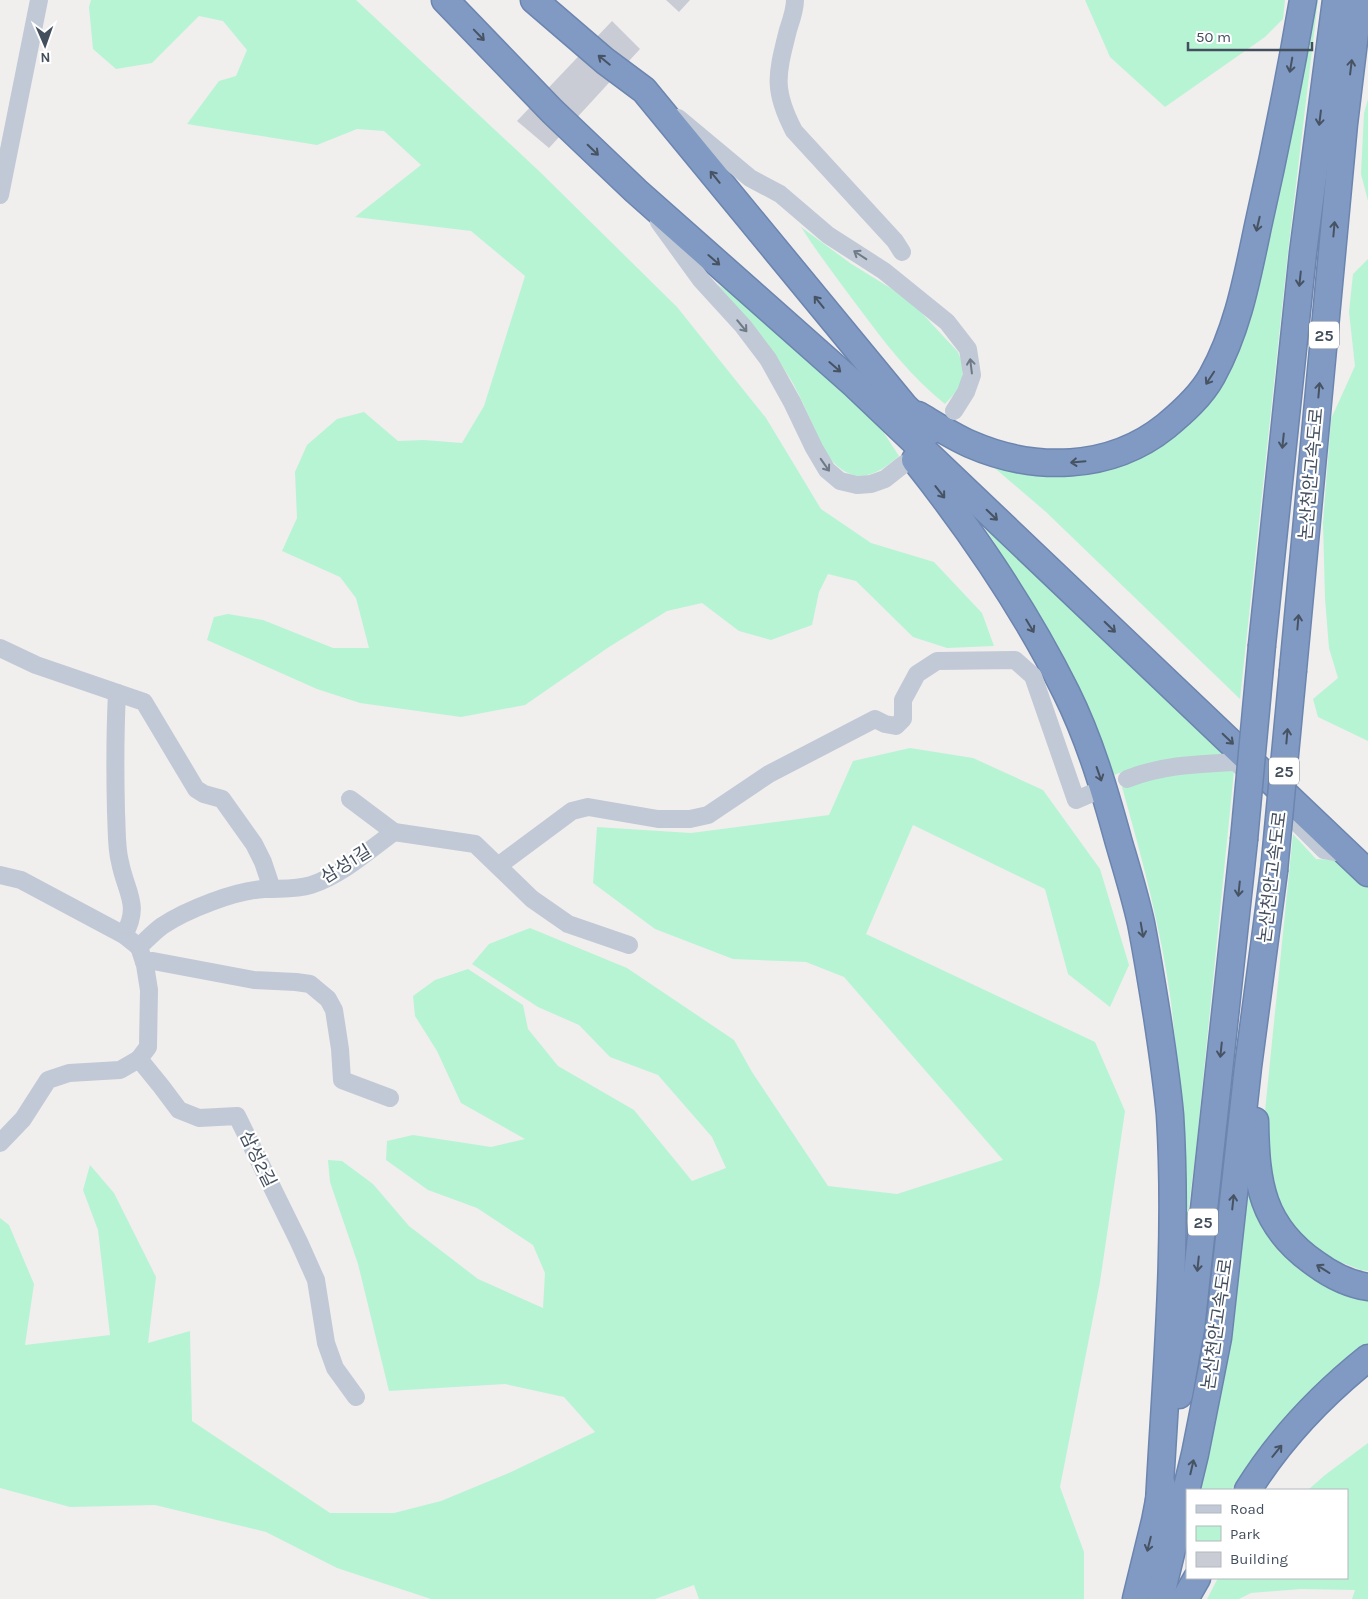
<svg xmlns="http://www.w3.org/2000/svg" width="1368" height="1599" font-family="Karla,'Noto Sans KR',sans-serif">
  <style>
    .green { fill: #b7f4d4 }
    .building { fill: #c9ccd4 }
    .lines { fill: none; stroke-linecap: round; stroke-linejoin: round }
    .highway-casing { stroke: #6b85af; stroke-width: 29 }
    .minor { stroke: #c0c9d5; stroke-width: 18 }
    .highway { stroke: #809ac3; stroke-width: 26 }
    .highway-bridge-casing { stroke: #6b85af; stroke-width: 29; stroke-linecap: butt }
    .highway-bridge { stroke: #809ac3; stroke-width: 26 }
    .oneway { stroke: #475363 }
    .oneway2 { stroke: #6f7a88 }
    .labels { text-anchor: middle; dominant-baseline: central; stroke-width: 4.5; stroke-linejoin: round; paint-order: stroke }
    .shield { fill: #fff; stroke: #7c848e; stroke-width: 1 }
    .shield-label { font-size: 16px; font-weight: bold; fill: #444f5e }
    .street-label { font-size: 18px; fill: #444f5e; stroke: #fff }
  </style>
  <rect width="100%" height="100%" fill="#f1eeee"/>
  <g class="green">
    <path d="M91,0H356L539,171L677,307L766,418L821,509L871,543L934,562L982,613L994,646L947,648L913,637L856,581L828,574L819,592L812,625L771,640L739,631L702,603L667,611L609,647L525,705L461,717L360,703L317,689L207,640L214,617L228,614L263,620L333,648H369L356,598L340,577L282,551L297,518L295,472L307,445L337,419L364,412L398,441L424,440L462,443L484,406L525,276L471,231L355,217L421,165L384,131L357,129L317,145L187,124L219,81L236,76L247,50L223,21L199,16L152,63L116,69L93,49L89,7Z"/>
    <path d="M1085,0H1285L1283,19L1265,37L1165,107L1110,57Z"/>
    <path d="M1311,0H1318L1288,252L1240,699L1046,512L977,453L1064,473L1213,392Z"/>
    <path d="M1368,99V201L1361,174L1364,113Z"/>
    <path d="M801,227L850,263L895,291L917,308L958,352L963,365L962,380L956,392L945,404C911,377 885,343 859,308C839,281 819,255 801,227Z"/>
    <path d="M1368,259V741L1318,717L1313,699L1338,678L1329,648L1325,599L1323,523L1331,419L1355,366L1349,312L1353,274Z"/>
    <path d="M717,284L749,305L783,332L880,427L899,456C885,468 867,482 848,473C831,465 823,448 816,432C808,415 801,397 791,380C770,345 744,315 717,284Z"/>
    <path d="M954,483L1234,758C1190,760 1156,759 1114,775L1091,715L1071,671L993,540Z"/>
    <path d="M910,748L973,758L1043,790L1100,869L1129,965L1110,1007L1068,974L1045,889L913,825L866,934L1095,1042L1125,1111L1100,1282L1060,1487L1084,1552V1599H699L694,1585L655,1599H431L337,1568L266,1532L155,1505L70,1507L0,1488V1218L9,1225L34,1284L25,1345L110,1335L98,1230L83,1190L90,1165L114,1193L156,1277L148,1343L190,1331L192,1421L330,1513H394L441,1501L511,1472L595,1432L564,1397L505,1384L389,1391L358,1264L330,1182L328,1160L342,1161L373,1184L409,1226L478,1279L543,1308L545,1273L533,1245L477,1208L428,1190L386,1160L387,1141L413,1135L491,1147L525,1139L461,1103L437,1051L415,1016L413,996L435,980L468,969L523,1005L528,1029L558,1066L634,1110L692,1181L726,1168L712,1137L658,1075L610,1057L579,1025L538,1007L472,964L489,944L530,928L627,968L734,1040L752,1072L828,1186L897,1194L1003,1160L844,977L806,962L733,959L655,929L593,883L597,827L691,833L829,815L853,761Z"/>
    <path d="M1225,768L1234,771L1196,1150L1186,1230C1183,1154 1180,1077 1171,1002C1161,929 1142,858 1122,787L1146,777Z"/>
    <path d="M1293,834L1316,859L1353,861L1368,875V1271L1361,1270L1330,1258L1303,1242L1281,1211L1266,1172L1264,1121Z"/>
    <path d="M1249,1190C1259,1233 1294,1277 1338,1290C1348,1293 1358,1294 1368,1297V1348L1250,1465L1231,1490H1199L1219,1392L1236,1290Z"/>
    <path d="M1368,1443V1599H1352L1355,1590L1301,1589L1251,1593L1239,1599H1207L1218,1578H1347V1490H1308L1325,1475Z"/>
  </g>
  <g class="building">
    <path d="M666,0H690L679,12Z"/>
    <path d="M612,21L640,49L549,148L517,121Z"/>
  </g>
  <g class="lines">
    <defs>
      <g id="highway">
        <path d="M445,0L552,111L636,191L855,385L1368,873"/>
        <path d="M534,0L605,61L644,90L905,407L930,431"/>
        <path d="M918,415C935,425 952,436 970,444C1034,472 1110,471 1166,426C1183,412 1201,396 1212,376C1238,329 1247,278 1258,226C1275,151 1290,76 1303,0"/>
        <path d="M915,460C972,532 1025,609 1066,692C1090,740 1105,792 1119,843C1127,870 1135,896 1141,923C1147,954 1152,985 1157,1016C1162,1049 1167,1082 1170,1115C1178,1244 1166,1374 1159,1503"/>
        <path d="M1262,645L1303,253L1336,0"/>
        <path d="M1293,670L1344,124L1359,0"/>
        <path d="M1255,1121C1256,1183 1261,1226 1316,1264C1331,1275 1349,1284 1368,1287"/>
        <path d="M1179,1395L1191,1329L1244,840"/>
        <path d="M1248,1490C1279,1440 1323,1394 1368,1358"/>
        <path d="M1136,1599L1155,1521L1162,1485"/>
        <path d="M1160,1599L1195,1454L1218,1338L1248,1067L1274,871"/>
        <path d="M1185,1599L1197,1578"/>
      </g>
    </defs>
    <use href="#highway" class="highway-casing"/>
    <g class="minor">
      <path d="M795,0C795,10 791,21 788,30C777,74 772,89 794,131L895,241L902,252"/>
      <path d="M678,118L750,178L780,194L828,235L884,271L947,322L968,349L972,375L966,392L954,411"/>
      <path d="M0,195L39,0"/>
      <path d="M659,222L701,280L743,326L768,359L792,402L814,448L827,470L840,481L857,485L871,484L885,479L904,464"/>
      <path d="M0,648L36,665L144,702L196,789L204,794L222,799L254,844L263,862L272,889"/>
      <path d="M117,693C115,733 115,772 116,812C117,829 116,847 120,862C126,893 141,905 124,935"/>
      <path d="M1127,779C1162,765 1198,764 1236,762L1251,777"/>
      <path d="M350,799L394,832"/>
      <path d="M1291,817L1324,850L1336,852"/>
      <path d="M498,866L572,811L588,807L658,819H690L708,815L769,774L875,719L885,724L896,726L903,719V700L917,674L937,661L1015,660L1033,676L1076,800L1090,794"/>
      <path d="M0,875L21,880L124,935L139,947C146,940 154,932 162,926C186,910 236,890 265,889C281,888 295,890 311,885C342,875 368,851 394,832L475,844L532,899L568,924L629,945"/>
      <path d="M139,947L145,965L149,990L148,1047L139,1059L161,1086L179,1110L199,1118L237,1116L299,1242L316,1280L326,1343L335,1368L356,1397"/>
      <path d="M144,962L153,961L254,980L296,982L310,984L328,999L334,1010L340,1049L342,1080L390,1098"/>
      <path d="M0,1143L23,1119L48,1080L69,1073L120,1070L139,1059"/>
    </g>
    <use href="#highway" class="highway"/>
    <defs>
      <g id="highway-bridge">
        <path d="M1244,840L1262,645"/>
        <path d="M1274,871L1293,670"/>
      </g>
    </defs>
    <use href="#highway-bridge" class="highway-bridge-casing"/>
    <use href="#highway-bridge" class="highway-bridge"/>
  </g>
  <defs><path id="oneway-shaft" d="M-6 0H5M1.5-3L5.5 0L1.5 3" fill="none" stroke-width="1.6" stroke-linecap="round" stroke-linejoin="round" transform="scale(1.25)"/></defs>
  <g class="oneway">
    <use href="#oneway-shaft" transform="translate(479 35) rotate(46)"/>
    <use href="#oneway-shaft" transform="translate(604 60) rotate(-141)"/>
    <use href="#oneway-shaft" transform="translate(1291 65) rotate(100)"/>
    <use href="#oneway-shaft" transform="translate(1351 67) rotate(-83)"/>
    <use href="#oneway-shaft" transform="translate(1320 118) rotate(97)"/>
    <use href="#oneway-shaft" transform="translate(593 150) rotate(44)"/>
    <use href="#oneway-shaft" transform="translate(715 177) rotate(-129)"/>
    <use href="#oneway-shaft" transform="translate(1258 224) rotate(103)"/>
    <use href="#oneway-shaft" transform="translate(1334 229) rotate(-85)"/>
    <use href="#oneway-shaft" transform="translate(714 260) rotate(41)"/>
    <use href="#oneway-shaft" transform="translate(1300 279) rotate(96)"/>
    <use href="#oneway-shaft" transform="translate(819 302) rotate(-129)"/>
    <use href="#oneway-shaft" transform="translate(835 367) rotate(41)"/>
    <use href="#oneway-shaft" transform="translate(1210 378) rotate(123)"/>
    <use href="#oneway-shaft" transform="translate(1319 390) rotate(-85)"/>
    <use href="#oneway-shaft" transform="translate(1283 441) rotate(96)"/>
    <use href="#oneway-shaft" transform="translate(1078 462) rotate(175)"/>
    <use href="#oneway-shaft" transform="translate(940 492) rotate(52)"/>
    <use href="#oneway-shaft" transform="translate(992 515) rotate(44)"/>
    <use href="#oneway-shaft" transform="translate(1298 622) rotate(-85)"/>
    <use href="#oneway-shaft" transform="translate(1030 626) rotate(59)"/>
    <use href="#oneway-shaft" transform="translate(1110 627) rotate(44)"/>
    <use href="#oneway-shaft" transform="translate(1287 736) rotate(-85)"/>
    <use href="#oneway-shaft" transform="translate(1228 739) rotate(44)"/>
    <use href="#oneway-shaft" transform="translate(1099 774) rotate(71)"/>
    <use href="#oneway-shaft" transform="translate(1239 889) rotate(96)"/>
    <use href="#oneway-shaft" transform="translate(1142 930) rotate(80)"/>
    <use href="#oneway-shaft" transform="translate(1221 1050) rotate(96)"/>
    <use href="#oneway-shaft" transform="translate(1233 1202) rotate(-84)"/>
    <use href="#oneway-shaft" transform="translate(1198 1264) rotate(96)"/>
    <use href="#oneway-shaft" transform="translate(1323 1269) rotate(-148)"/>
    <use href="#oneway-shaft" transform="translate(1277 1451) rotate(-51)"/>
    <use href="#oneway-shaft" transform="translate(1192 1467) rotate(-77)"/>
    <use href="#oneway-shaft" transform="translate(1149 1544) rotate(104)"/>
  </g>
  <g class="oneway2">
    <use href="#oneway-shaft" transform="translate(860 255) rotate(-147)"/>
    <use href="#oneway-shaft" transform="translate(742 326) rotate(50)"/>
    <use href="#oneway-shaft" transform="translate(971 366) rotate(-97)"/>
    <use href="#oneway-shaft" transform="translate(825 465) rotate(55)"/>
  </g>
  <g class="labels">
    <g class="shield">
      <rect x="1309" y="321.5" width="30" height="27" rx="4"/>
      <rect x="1269" y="757.5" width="30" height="27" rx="4"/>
      <rect x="1188" y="1208.5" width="30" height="27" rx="4"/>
    </g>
    <g class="shield-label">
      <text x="1324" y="335">25</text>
      <text x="1284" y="771">25</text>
      <text x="1203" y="1222">25</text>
    </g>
    <g class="street-label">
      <text transform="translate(1311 474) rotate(-85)">논산천안고속도로</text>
      <text transform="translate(346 864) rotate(-32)">삼성1길</text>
      <text transform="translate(1272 877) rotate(-83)">논산천안고속도로</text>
      <text transform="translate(258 1159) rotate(64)">삼성2길</text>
      <text transform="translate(1217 1324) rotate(-82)">논산천안고속도로</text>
    </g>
  </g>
  <rect x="1186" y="1489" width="162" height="90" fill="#ffffff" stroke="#b4b9bf"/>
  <rect x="1196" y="1505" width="25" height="8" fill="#c0c9d5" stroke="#b4b9bf"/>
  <text x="1230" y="1514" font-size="15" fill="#444f5e">Road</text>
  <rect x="1196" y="1526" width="25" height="15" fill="#b7f4d4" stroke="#b4b9bf"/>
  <text x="1230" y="1539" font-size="15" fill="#444f5e">Park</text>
  <rect x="1196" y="1552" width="25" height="15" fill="#c9ccd4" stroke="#b4b9bf"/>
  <text x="1230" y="1564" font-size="15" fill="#444f5e">Building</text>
  <g transform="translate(45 45) rotate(178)" stroke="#ffffff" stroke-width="4" paint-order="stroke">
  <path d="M0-4L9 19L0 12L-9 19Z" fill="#444f5e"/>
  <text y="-8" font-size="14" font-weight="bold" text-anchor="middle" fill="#444f5e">N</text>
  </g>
  <path d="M1188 42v8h124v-8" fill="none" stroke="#444f5e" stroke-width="2.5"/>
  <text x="1196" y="42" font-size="15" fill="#444f5e" stroke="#ffffff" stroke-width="4" paint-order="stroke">50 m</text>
</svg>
